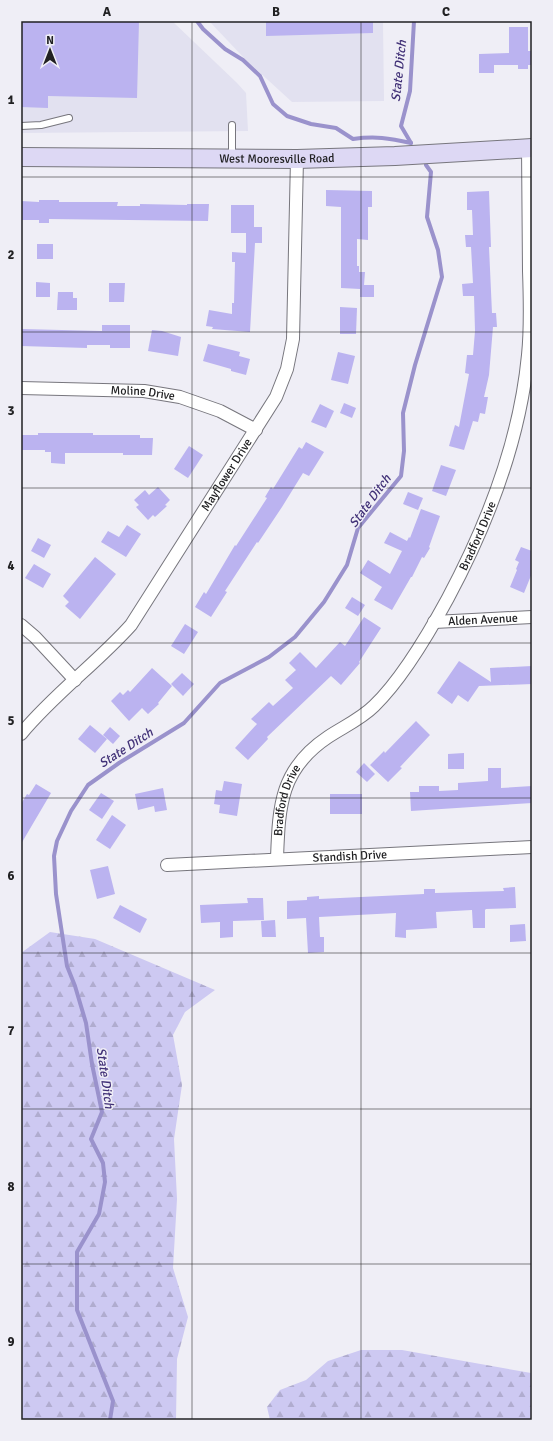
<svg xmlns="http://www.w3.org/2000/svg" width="553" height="1441" font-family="Signika,sans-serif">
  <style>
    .built { fill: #e2e1f0 }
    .forest { fill: url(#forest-firs) }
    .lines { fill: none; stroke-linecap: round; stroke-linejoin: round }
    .stream { stroke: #9a92cc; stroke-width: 4 }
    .building { fill: #bbb3f0 }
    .service-casing { stroke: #77767d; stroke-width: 8 }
    .minor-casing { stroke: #77767d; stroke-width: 14 }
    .secondary-casing { stroke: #77767d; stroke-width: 20 }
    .service { stroke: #fff; stroke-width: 6 }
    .minor { stroke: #fff; stroke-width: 12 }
    .secondary { stroke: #ddd8f4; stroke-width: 18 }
    .grid { fill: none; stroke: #212123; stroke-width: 1; stroke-opacity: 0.55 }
    .labels { text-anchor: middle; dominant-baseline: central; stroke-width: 3; stroke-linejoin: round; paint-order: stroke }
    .street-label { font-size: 12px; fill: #212123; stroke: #efeef6 }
    .water-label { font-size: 13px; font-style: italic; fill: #413177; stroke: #efeef6 }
    .neatline { fill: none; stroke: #212123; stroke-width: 1.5 }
    .grid-label { font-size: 13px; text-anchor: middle; font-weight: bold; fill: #212123 }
  </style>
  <defs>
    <pattern id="forest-firs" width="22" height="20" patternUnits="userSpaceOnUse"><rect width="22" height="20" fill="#cdc9f2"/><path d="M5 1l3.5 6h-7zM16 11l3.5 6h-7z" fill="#b0accf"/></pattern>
  </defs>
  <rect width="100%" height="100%" fill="#efeef6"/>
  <g class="built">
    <path d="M21,21H172L237,83L246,93L248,131L21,133Z"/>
    <path d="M209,21H383L384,101L292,102L246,60Z"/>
  </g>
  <g class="forest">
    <path d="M50,932L95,939L215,990L185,1012L173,1035L182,1085L174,1139L177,1199L173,1268L188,1317L177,1359L176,1420H21V953Z"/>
    <path d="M361,1350H402L531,1373L532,1420H270L267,1407L280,1390L306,1380L328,1361Z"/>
  </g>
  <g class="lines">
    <g class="stream">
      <path d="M197,21L203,29L225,49L243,60L260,76L273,104L287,116L311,124L336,128L353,139C375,136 389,138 411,143"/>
      <path d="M411,143L401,126L410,91L414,21"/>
      <path d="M110,1420L113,1401L77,1310V1252L99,1214L105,1182L103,1163L91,1139L102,1112L92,1064L86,1023L75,986L67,966L56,894L54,856L57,841L71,811L88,785L119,763L184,723L220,683L269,657L295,637L324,602L347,565L358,528L401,476L404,451L403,413L415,365L442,277L438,250L427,217L431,172L426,165"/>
    </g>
  </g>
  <g class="building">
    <path d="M21,21H139L137,98L48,96V108L21,107Z"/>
    <path d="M266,21H373V33L266,36Z"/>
    <path d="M509,27H528V51H532V65H528V69H518V65H494V73H479V54L509,53Z"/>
    <path d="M326,190L372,191V207H368V240L357,239V266H359V272H365L364,285H374V297H360V289L341,288V207L326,206Z"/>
    <path d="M489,191L491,247H489L492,313H496L497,327H493L489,375L484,397H488L485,414L480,413L478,422L473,421L464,450L449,446L455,425L459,427L469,374L465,373L467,355H473L475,331L474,296H463L462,284L473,283L471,247H466L465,235H473L472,210H467V192Z"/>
    <path d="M39,200H59V202H118L117,206H140V204L187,205V204H209L208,221L49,219V223H39V220H21V201L39,202Z"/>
    <path d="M231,205H254V227H262V243H255L250,332L212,329L213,327L206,326L209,310L232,314V303H234L235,262H232V252L246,253V233H231Z"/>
    <rect x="37" y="244" width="16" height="15"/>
    <path d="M36,282L50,283V297H36Z"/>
    <path d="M109,283H125L124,302H109Z"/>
    <path d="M58,292H73V298H77V310H57Z"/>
    <path d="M340,307L357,308L356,334H340Z"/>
    <path d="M102,325H130V348H110V345H87V348L21,346V329L102,331Z"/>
    <path d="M152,330L162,331L181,337L178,356L148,351Z"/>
    <path d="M208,344L240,352L239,356L250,359L246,375L231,371V369L203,361Z"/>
    <path d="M338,352L355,356L348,384L331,380Z"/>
    <path d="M344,403L356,408L352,418L340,413Z"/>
    <path d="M320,404L334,411L326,428L311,422Z"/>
    <path d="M38,433H93V435H140V438H153L152,455H123V453H65V464L51,463V452H45V450H21V435H38Z"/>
    <path d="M306,442L324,452L309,476L303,473L282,507L258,543L257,542L225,591L227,592L211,617L195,607L204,592L206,594L235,545L236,546L267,498L265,497L271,487L273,489L299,447L302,449Z"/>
    <path d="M189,446L203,455L188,478L174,469Z"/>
    <path d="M441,465L456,470L446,496L432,491Z"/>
    <path d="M158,487L170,500L165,505L167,506L155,517L153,515L148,520L136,507L139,505L134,500L145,490L149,495Z"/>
    <path d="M408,492L423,498L418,510L403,504Z"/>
    <path d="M421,509L440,516L429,547L430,548L424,558L422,557L412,577H411L392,610L374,600L382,587L360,573L368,560L390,574L402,551L384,543L390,532L407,541L409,537L410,538Z"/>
    <path d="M127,525L141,534L126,557L101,542L108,531L119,537Z"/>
    <path d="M38,538L51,545L44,558L31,551Z"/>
    <path d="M521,547L532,551V573L524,593L510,587L517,570L516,569L519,562L515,560Z"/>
    <path d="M95,557L116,574L80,619L65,606L69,602L63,596Z"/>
    <path d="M34,564L51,574L43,588L25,578Z"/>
    <path d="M352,597L365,605L358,616L345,608Z"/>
    <path d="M364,617L381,628L359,662L360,663L341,685L331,676L267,737L268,739L248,760L235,748L257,724L251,719L269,702L273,706L293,688L285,680L296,670L289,663L300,652L316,668L340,642L345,646Z"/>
    <path d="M185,624L198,632L184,654L171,646Z"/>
    <path d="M459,661L491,682L490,668L532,666V684L479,686L468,702L458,695L452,704L437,693Z"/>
    <path d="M152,668L172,686L158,703L159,704L148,714L142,708L129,721L111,701L120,692L123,695L128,690L130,692Z"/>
    <path d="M182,673L194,684L183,696L171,684Z"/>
    <path d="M416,721L430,735L400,767L402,768L388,782L370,765L384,751L385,753Z"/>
    <path d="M90,725L107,739L95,753L78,739Z"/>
    <path d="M110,727L120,736L113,744L103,735Z"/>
    <path d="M464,753V769H448V754Z"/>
    <path d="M364,763L375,774L367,782L356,772Z"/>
    <path d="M488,768H501V788L532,786V803L411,811L410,792H419V786H439V791L458,790V783L488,781Z"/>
    <path d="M224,781L242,784L237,816L219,813L220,805L214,804L216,790L222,791Z"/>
    <path d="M36,784L51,793L21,844V804L27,794L29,795Z"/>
    <path d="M163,788L167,810L155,812L154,806L138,810L135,794Z"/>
    <path d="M101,793L114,801L102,819L89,810Z"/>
    <rect x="330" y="794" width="32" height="20"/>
    <path d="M112,815L126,825L110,849L96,840Z"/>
    <path d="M108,866L115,894L97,899L90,870Z"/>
    <path d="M515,887L516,908L486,909L485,910V928H473L472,910L436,912L437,928L406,930V938L395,937L396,913L319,917L320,937H324V952L308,953L306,918L287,919V901L307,900V897L319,896V899L424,894V889H435V893L504,891L503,888Z"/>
    <path d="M247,898H263L264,920L233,921V937L220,938V922L201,923L200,905L248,903Z"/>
    <path d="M120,905L147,919L140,933L113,918Z"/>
    <path d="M275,920L276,937H262L261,921Z"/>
    <path d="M525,924L526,941L510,942V925Z"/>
  </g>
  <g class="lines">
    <defs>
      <g id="service">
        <path d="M21,126L41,125L69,118"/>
        <path d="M232,158V125"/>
      </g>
      <g id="minor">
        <path id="s1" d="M21,388L144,391L180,397L220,411L256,430"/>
        <path id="s2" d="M434,622L532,617"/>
        <path d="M21,625L35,637L75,680"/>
        <path id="s3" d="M21,734C54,694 97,663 131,625L276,397L287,369L293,339L297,159"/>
        <path id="s4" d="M277,858C279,806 280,769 328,737C343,727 361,719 374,706C402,679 429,633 448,598C488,523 520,440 528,355C531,327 530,299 529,271C529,230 528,189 528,148"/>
        <path id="s5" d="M167,865L532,847"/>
      </g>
      <g id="secondary">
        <path id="s6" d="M21,157L297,159L395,156L532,148"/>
      </g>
    </defs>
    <use href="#service" class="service-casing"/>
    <use href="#minor" class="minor-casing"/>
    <use href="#secondary" class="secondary-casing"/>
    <use href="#service" class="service"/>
    <use href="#minor" class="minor"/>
    <use href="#secondary" class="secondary"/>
  </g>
  <path class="grid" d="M192,21V1420M361,21V1420M21,177H532M21,332H532M21,488H532M21,643H532M21,798H532M21,953H532M21,1109H532M21,1264H532"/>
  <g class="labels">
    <g class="street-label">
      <text stroke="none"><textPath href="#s6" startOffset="256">West Mooresville Road</textPath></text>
      <text stroke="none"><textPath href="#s1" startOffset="122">Moline Drive</textPath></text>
      <text stroke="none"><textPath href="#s3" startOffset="333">Mayflower Drive</textPath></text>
      <text stroke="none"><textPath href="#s4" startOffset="394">Bradford Drive</textPath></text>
      <text stroke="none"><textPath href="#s2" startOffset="49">Alden Avenue</textPath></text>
      <text stroke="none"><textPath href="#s4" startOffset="59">Bradford Drive</textPath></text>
      <text stroke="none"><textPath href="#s5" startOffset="183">Standish Drive</textPath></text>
    </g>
    <g class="water-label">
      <text transform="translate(399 71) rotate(-84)">State Ditch</text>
      <text transform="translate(370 501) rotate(-54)">State Ditch</text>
      <text transform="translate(126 748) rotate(-33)">State Ditch</text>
      <text transform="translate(105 1078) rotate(82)">State Ditch</text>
    </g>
  </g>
  <rect width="553" height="1441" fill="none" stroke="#efeef6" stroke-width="44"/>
  <g transform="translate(50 50)" stroke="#efeef6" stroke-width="3" paint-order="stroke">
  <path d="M0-3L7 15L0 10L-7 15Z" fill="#212123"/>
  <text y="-6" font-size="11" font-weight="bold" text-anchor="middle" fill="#212123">N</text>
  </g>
  <rect x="22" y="22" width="509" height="1397" class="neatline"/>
  <g class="grid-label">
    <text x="107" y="16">A</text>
    <text x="276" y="16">B</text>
    <text x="446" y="16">C</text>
    <text x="11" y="104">1</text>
    <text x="11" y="259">2</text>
    <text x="11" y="415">3</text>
    <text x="11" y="570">4</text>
    <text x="11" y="725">5</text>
    <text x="11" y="880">6</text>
    <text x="11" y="1035">7</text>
    <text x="11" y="1191">8</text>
    <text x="11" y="1346">9</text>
  </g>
</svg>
